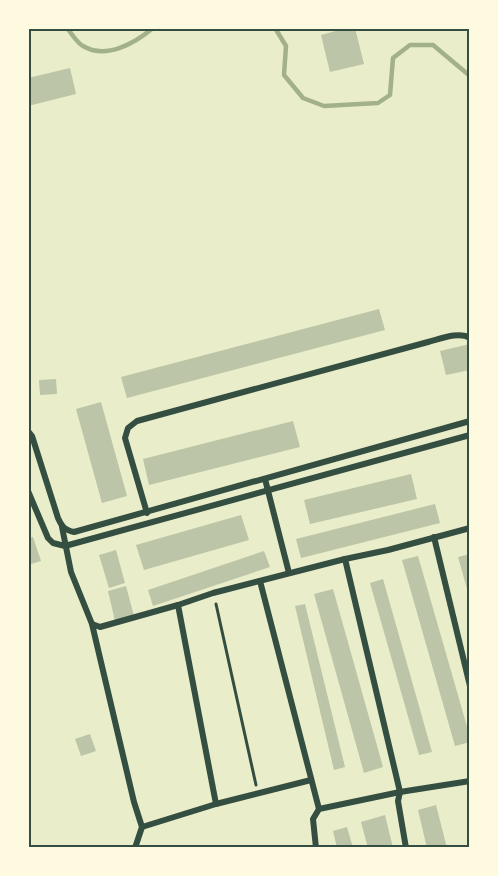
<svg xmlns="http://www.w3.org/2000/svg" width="498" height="876" font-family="Manrope,sans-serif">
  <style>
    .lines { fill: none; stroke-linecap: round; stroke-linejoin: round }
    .stream { stroke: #a3b18a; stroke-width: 4.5 }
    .building { fill: #bcc5a7 }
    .path { stroke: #344e41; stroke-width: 3 }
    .minor { stroke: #344e41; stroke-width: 6 }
    .neatline { fill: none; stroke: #344e41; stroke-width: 2 }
  </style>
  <rect width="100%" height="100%" fill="#e9edc9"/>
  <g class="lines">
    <g class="stream">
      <path d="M67,28C72,34 77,43 83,46C106,60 135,43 153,28"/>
      <path d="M275,28L286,46L284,75L303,98L324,106L378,103L390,95L393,58L410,45H433L470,76"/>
    </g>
  </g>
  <g class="building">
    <path d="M347,28H355L364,64L330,72L321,35Z"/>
    <path d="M70,68L76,94L28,106V78Z"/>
    <path d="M379,309L385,330L127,398L121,377Z"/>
    <path d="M470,344V370L446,375L440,351Z"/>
    <path d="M56,379L57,394L40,395L39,380Z"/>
    <path d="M101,402L127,496L102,503L76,409Z"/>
    <path d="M293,421L300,447L149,485L143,459Z"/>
    <path d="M411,474L417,499L310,524L304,500Z"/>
    <path d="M435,504L440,523L301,558L296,539Z"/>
    <path d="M241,515L249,540L144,570L136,545Z"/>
    <path d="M33,537L41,561L28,565V538Z"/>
    <path d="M116,550L125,583L109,588L99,555Z"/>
    <path d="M264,551L270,567L153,606L148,590Z"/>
    <path d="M470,554V596H469L458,557Z"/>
    <path d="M418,556L470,737V742L455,746L402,560Z"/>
    <path d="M383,579L432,752L419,755L370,583Z"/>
    <path d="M126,586L134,616L115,621L108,591Z"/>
    <path d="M333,589L383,767L364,773L314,594Z"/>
    <path d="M305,604L345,767L334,770L295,606Z"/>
    <path d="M90,734L96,751L81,756L75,739Z"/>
    <path d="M436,805L447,848H427L418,810Z"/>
    <path d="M385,815L393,848H368L361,822Z"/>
    <path d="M347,827L353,848H337L333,831Z"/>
  </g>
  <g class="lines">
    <path class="path" d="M216,604L256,785"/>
    <g class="minor">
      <path d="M28,431L32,436L58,518C62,527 65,530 74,532L470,421"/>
      <path d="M265,479L289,573"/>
      <path d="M28,491L48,538L53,543L65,546L470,435"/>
      <path d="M147,513L125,438L128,428L137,421L428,342C440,339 459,331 470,338"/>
      <path d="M62,527L71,572L92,624L100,627L178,605L213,593L345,559"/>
      <path d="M434,537L470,686"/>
      <path d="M260,581L319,809"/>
      <path d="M178,605L216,804"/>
      <path d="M92,624L134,802L142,827L216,804L311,780"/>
      <path d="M135,848L142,827"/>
      <path d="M316,848L313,819L319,809L400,792L470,781"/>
      <path d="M406,848L398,801L400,792L345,559L388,550L470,528"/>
    </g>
  </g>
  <rect width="498" height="876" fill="none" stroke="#fefae0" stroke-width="60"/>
  <rect x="30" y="30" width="438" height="816" class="neatline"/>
</svg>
